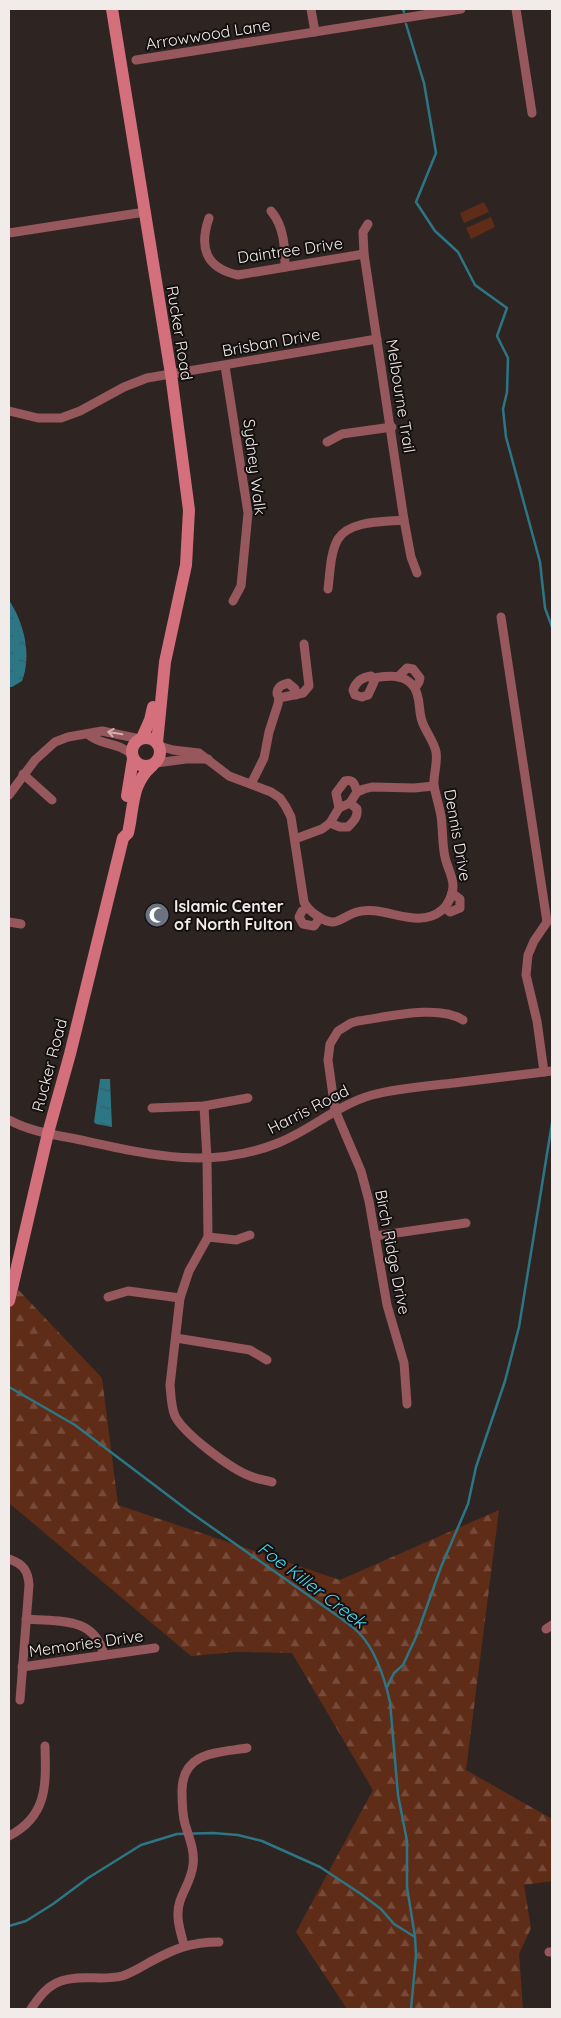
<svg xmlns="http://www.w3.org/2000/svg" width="561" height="2018" font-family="Quicksand,sans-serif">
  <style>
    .forest { fill: url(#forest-firs) }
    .pitch { fill: #5f2c17 }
    .water { fill: url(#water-ripples) }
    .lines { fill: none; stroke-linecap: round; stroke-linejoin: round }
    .stream { stroke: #2c7685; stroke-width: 2.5 }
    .street { stroke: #96575d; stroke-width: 9 }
    .secondary { stroke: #d4707c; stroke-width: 12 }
    .oneway { stroke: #cdb0b1 }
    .labels { text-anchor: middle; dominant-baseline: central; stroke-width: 4; stroke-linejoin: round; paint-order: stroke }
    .street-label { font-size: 16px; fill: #f1ebe9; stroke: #130f0e }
    .poi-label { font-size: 16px; font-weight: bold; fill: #f1ebe9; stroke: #130f0e; text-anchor: start }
    .water-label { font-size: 18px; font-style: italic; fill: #47d6f2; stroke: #130f0e }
  </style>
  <defs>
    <pattern id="forest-firs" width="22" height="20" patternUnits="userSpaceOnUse" patternTransform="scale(1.25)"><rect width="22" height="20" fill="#5f2c17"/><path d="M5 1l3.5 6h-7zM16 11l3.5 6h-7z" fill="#764b39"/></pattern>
    <pattern id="water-ripples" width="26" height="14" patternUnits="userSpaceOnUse" patternTransform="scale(1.25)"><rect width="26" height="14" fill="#2c7685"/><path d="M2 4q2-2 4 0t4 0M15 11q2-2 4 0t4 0" fill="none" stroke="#3a5e66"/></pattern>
  </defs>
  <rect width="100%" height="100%" fill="#2e2522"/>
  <path class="forest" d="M9,1280L102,1378L118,1505L340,1580L499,1510L466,1770L552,1819V1881L524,1885L531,1928L519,1954L523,2009H347L296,1932L373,1790L292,1653L236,1652L191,1656L9,1503Z"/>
  <g class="pitch">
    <path d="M484,202L489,212L464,223L460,213Z"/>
    <path d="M491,217L495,227L471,239L466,228Z"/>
  </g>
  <g class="water">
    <path d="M9,600C24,623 32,655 22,681L12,687H9Z"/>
    <path d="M100,1079H110L112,1127L96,1124L94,1122Z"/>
  </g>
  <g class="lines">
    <g class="stream">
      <path d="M403,9L404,12"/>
      <path d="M406,24L424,83L436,153L416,202L435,231L458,252L475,285L507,308L497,336L508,358L507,392L503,409L506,437L540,562L545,608L552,627"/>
      <path d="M9,1387L75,1425L190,1512L342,1619C348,1624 355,1628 360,1634C376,1651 385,1680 390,1702L398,1795L407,1841V1887L415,1937L416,1955L411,2009"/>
      <path d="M387,1687L394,1673L403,1665L416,1637L441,1567L468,1504L476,1467L505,1381L519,1327L552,1123"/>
      <path d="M9,1926L26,1921L53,1904L88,1878L141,1845L177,1834L213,1833L238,1835L262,1841L320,1867L361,1894L381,1909L394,1924L415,1937"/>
    </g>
    <g class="street">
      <path d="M311,9L315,32"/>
      <path d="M516,9L532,113"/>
      <path d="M136,60L461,9"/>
      <path d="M271,211C284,226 285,247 285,267"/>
      <path d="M209,218C199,247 205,268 238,275L364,254"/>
      <path d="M368,224L363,232L364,254L404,520L411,557L417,573"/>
      <path d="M9,233L145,212"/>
      <path d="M225,366L248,513L241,586L233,601"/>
      <path d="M9,411L38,418H61L80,411L124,387L147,378L377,339"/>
      <path d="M327,442L342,434L392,427"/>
      <path d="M328,589C330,574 330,553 338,539C350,520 385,522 404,520"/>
      <path d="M501,617L547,922L534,941L528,955L526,975L537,1021L544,1072"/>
      <path d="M371,676L374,682L368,695L362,697L355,695L353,690C356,682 362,677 371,676Z"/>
      <path d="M398,677L407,668L413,669L420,678L419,682L415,688"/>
      <path d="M279,698L303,693L309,686L304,644"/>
      <path d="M89,735C102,746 119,742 132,755"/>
      <path d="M159,746L173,750L199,753L229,776L271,792L280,798L286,807L291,817L304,902C307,908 310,911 316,915C337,930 339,917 357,912C384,904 417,931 442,910C448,905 453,894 453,886C453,876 447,867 445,857C442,844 443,829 441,816C439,805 436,796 434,786C433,775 438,763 436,752C434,741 425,731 422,721C418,710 421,697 414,687C404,673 388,676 373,678"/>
      <path d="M156,763L186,759H208"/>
      <path d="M23,774L52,800"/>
      <path d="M251,784L264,758L269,732L278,704L279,698L277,694C277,687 281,685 288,683L295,689L296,695"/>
      <path d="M9,795L35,760L55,742L68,737L102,731L140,739"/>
      <path d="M339,808L336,793L345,781C354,779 355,785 357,792"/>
      <path d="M330,823L340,827H348C354,821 358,817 357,809L350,803"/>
      <path d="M295,839L322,829L330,823L339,808L350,803L357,792L364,789L372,787L414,788L434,786"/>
      <path d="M307,908L302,911L299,917L303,924L314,926L320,918"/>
      <path d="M445,908L450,912L460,908V899L452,893"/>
      <path d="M9,922L21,924"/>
      <path d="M204,1106L207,1159L208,1237L189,1271L180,1298L170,1385C171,1395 171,1407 175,1416C184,1434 231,1469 250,1476C257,1479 265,1480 272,1482"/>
      <path d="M152,1108L204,1106L248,1098"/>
      <path d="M9,1120C31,1132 57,1135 81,1140C149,1155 211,1170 278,1143C311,1130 337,1105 372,1095C399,1088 427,1086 454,1083C487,1079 520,1075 552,1071"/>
      <path d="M375,1236L466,1223"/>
      <path d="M208,1237L236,1240L250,1235"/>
      <path d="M108,1297L128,1291L180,1298"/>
      <path d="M176,1338L250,1350L267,1360"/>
      <path d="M407,1404L404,1363L387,1305L369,1201L361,1171L335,1110L328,1060L330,1044L338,1031L351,1023L358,1021C388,1017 438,1004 463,1020"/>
      <path d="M9,1559C23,1564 28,1570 29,1585L20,1700"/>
      <path d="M26,1619C60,1622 94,1616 104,1655"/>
      <path d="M546,1629L552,1625"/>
      <path d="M22,1667L155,1648"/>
      <path d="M9,1836C48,1816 46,1784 45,1746"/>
      <path d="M184,1945C180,1930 175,1916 180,1901C184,1889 192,1878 193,1865C195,1851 189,1837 185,1824C182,1813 182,1801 182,1790C183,1751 218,1753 247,1748"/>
      <path d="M549,1952H552"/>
      <path d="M31,2009C39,1997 47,1986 61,1981C80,1974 102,1981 122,1976C132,1973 141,1967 150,1962C174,1949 190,1942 219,1942"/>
    </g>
    <g class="secondary">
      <path d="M112,9L171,374L189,510L186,565L165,662L157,743"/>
      <circle cx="146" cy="752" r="14"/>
      <path d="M142,738L150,720L153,707"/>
      <path d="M127,796L133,759"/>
      <path d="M9,1301L48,1133L70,1054L123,838L128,833C134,807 131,784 152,766"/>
    </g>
  </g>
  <defs><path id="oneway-shaft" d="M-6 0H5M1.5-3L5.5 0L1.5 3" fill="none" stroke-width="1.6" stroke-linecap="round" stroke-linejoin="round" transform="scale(1.25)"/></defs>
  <use class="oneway" href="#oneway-shaft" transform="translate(115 733) rotate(-170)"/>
  <defs>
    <symbol id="mosque-disc" viewBox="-11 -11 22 22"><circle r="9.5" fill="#6b7280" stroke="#130f0e"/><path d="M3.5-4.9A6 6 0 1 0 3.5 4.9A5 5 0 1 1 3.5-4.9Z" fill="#fff"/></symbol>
  </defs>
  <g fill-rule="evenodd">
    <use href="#mosque-disc" x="143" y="901" width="28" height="28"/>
  </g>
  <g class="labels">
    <g class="street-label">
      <text transform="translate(208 34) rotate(-9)">Arrowwood Lane</text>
      <text transform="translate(290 250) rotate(-8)">Daintree Drive</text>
      <text transform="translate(180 333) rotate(81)">Rucker Road</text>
      <text transform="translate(271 342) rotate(-10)">Brisban Drive</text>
      <text transform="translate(401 396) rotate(81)">Melbourne Trail</text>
      <text transform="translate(255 467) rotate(83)">Sydney Walk</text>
      <text transform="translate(458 835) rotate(80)">Dennis Drive</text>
      <text transform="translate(49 1065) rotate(-75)">Rucker Road</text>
      <text transform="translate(308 1109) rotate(-27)">Harris Road</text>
      <text transform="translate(393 1252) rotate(79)">Birch Ridge Drive</text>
      <text transform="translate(86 1643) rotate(-8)">Memories Drive</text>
    </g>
    <g class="poi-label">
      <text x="174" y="906">Islamic Center<tspan x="174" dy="18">of North Fulton</tspan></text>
    </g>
    <g class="water-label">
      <text transform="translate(312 1585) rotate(37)">Foe Killer Creek</text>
    </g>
  </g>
  <rect width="561" height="2018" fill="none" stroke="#f1ebe9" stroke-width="20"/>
</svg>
